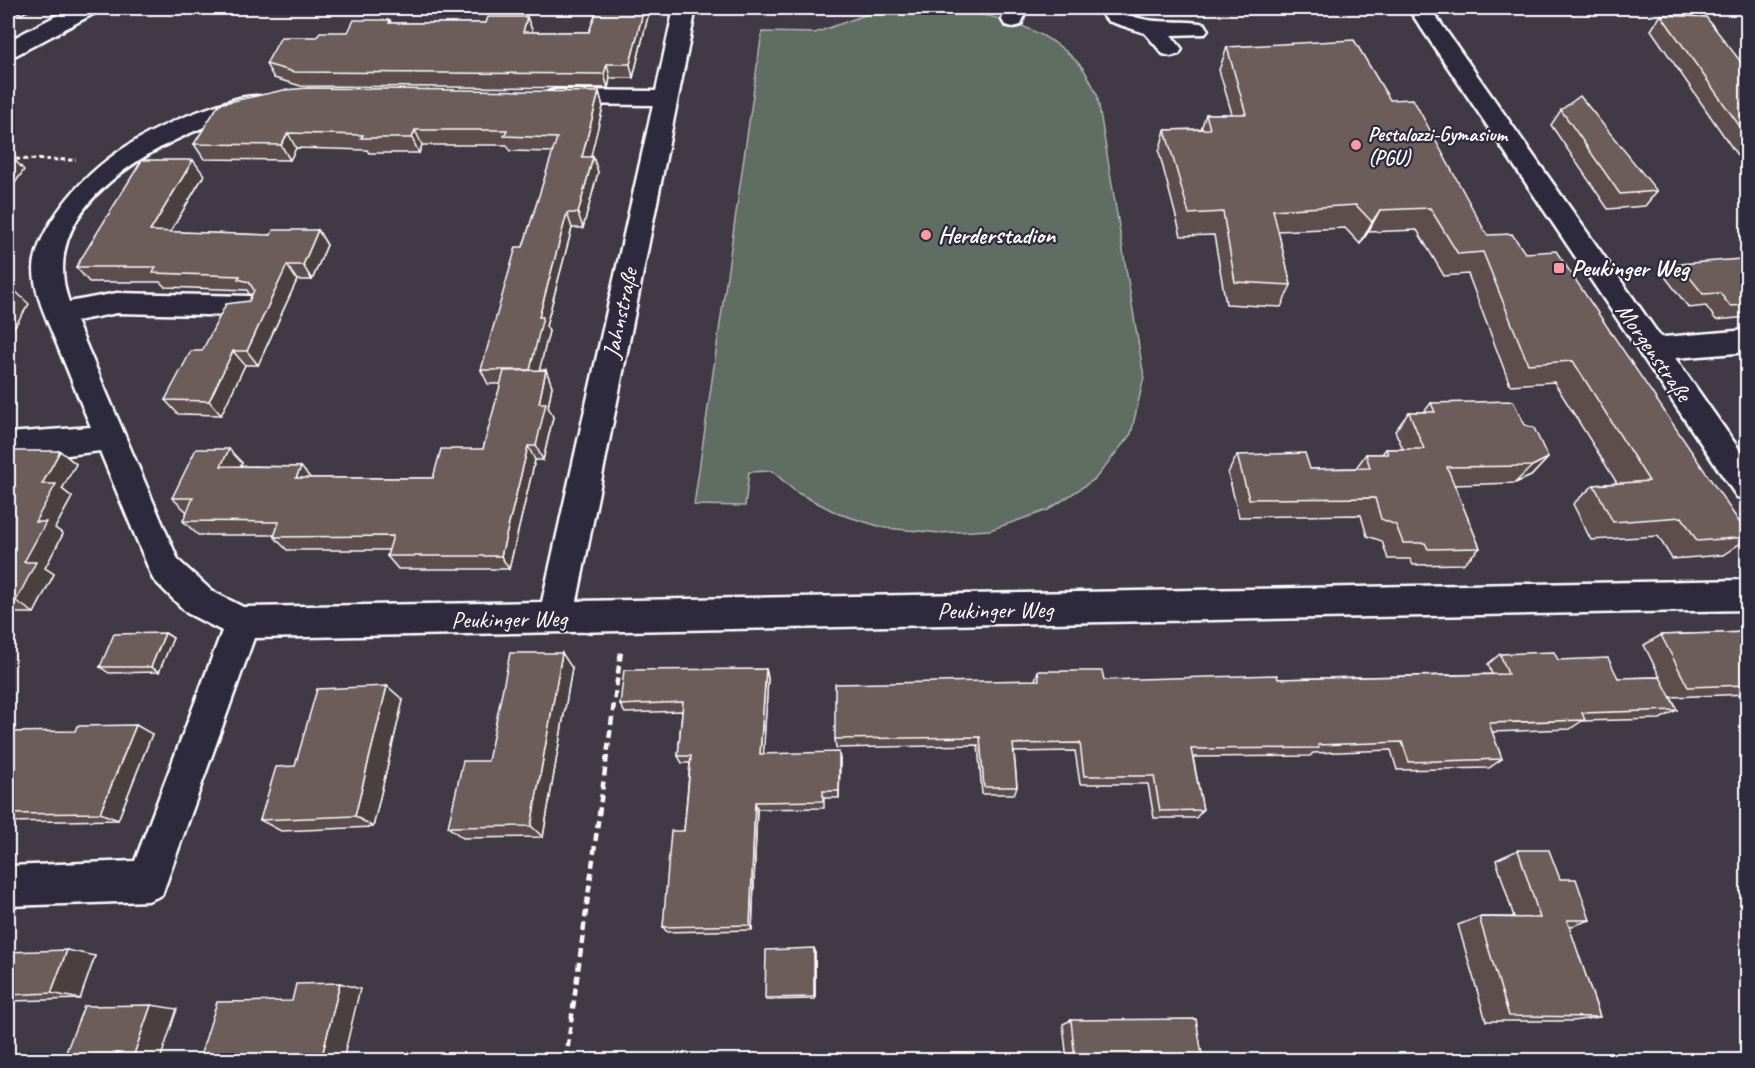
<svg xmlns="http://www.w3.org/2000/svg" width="1755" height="1068" font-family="Caveat,sans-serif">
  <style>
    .green { fill: #5f6d63; stroke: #afb6b1; stroke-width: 1.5 }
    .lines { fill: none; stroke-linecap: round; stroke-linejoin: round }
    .street-casing { stroke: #fff; stroke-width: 5 }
    .secondary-casing { stroke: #fff; stroke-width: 5 }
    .path-far1 { stroke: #fff; stroke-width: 3; stroke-dasharray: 4.5 3; stroke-linecap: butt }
    .path { stroke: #fff; stroke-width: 4.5; stroke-dasharray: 8 5; stroke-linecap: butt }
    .street { fill: #2f2a3d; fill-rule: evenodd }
    .secondary { fill: #2f2a3d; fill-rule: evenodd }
    .wall { fill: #5d4e4d; stroke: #fff; stroke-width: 1.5 }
    .shaded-wall { fill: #4c403f; stroke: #fff; stroke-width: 1.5 }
    .building { fill: #6c5b5a; stroke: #fff; stroke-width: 1.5 }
    .poi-dot { fill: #ff9aa2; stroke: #2f2a3d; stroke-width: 2 }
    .labels { text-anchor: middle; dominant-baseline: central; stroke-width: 4.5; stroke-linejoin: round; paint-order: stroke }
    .far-poi-label { font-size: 20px; font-weight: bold; fill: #fff; stroke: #2f2a3d; text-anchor: start }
    .poi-label { font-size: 24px; font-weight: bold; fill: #fff; stroke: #2f2a3d; text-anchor: start }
    .street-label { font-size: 24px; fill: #fff; stroke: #2f2a3d }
  </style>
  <rect width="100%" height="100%" fill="#413946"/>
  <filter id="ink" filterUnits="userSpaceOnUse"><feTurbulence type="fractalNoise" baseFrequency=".0167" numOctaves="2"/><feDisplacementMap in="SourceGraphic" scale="12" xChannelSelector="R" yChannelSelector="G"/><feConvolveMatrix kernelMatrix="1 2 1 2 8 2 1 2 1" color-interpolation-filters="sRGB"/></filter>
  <g filter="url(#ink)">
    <path class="green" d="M915,8C973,9 1041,20 1081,66C1088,74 1092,85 1097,94L1144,377L1131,434L1095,479L1048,510L990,530L940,533L885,528L839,514L796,492L772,471L749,472L745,506L694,505L762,32L815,33L876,11Z"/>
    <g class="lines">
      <defs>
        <g id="street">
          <path d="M674,8H696L577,601L1748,580V610L254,638L162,895L148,901L8,906V866L135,861L222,631L187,613L153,579L100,451L68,455L8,457V433L91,427C79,399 68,371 56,342C47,319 34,294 34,268C35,251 43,236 51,222C88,162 146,129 211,107C227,102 248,93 264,97L268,102L264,107C184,128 31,194 69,302L117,293L249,296L259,299L263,306L259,313L249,316L117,313L76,321L178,560L212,591L243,607L542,602L653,105L556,104L548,102L544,97L548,92L556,90L656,91Z"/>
          <path d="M1005,8H1027L1021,25L1013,27L1005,25L1002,20Z"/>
          <path d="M1096,8H1119C1143,28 1178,18 1205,24L1208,29L1205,34L1171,35L1182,49L1179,54L1171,56L1163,54L1145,33L1108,21Z"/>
          <path d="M1748,330V352L1652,360L1642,357L1637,349L1642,341L1652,338Z"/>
        </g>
        <g id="secondary">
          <path d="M71,8H98L95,13L16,55L8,57V41Z"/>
          <path d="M1408,8H1430L1748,462V501L1737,497Z"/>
        </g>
      </defs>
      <use href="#street" class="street-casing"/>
      <use href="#secondary" class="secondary-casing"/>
      <path class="path-far1" d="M8,159L76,160"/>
      <path class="path" d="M566,1060L621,651"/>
      <use href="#street" class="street"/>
      <use href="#secondary" class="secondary"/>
    </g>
    <g class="wall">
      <path d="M8,8H35L21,14Z"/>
      <path d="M598,8H650L633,78H610L608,88L301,86L274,78L266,64L317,37L348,32L390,20L391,23H486L527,17L532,30L531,32H589Z"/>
      <path d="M1313,8H1370H1369L1315,11Z"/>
      <path d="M1661,15L1748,71V171L1651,30Z"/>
      <path d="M1227,47L1390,100L1487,235L1525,253L1748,535V538L1723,555L1672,559L1658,536L1591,540L1573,504L1594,485L1617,483L1554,382L1510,385L1468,274L1444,276L1417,230L1368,232L1360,244L1345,228L1278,231L1291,285L1281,307L1226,304L1214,235L1181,236L1159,152L1165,130L1201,129L1206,114H1232L1219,70Z"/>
      <path d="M599,92L603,107L590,157H593L598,172L583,228H572L546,326L549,331L539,371L546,370L552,386L548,407L553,417L543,460H535L509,569H398L387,556L389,550H287L274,537V535H198L183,521L187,512L172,498L242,463L241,466L301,467L310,478H433L483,449L501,384H488L481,370L523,247L553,152L510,151L507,145H422L419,153H369L367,150L296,148L290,160L204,159L194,144Z"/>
      <path d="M1561,110L1657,191L1645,206L1608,209L1551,125Z"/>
      <path d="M204,175L170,232L271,235L318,230L327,245L312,280H297L258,365H245L221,415L178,414L165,400L202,351L249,301L252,295L249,294L247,290L165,287L160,282H89L76,267Z"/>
      <path d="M1679,264L1748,267V317L1716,320L1706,306L1689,308L1666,278Z"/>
      <path d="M1431,403L1525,425L1548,458L1531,476L1515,483L1454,485L1480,548L1463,564L1413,565L1410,559H1388L1382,541L1367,536L1361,515L1239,517L1228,473L1237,455L1310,469L1356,468L1366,454H1382L1386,449H1403L1395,431L1409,412H1424Z"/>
      <path d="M60,451L76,464L62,489L72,497L55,528L63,534L45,568L54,574L34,613H8V456Z"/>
      <path d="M1748,632V694L1671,697L1677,710L1660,719L1582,721L1570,729L1492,732L1502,759L1489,768L1397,770L1391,750L1313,753L1310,756L1193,757L1203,810L1196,818H1154L1148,784H1080L1075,751L1014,752L1017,787L1014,794H982L978,745L836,748L835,739L1035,680L1038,671L1104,680L1278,679L1492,674L1488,664L1500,654L1558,660L1618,678L1660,677L1644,645L1661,635Z"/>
      <path d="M165,633L173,638L159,672L109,673L100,667Z"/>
      <path d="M572,668L543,837L463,838L448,827L488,761Z"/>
      <path d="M766,669L768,678L763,754L840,759L839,798H824V808L757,809L752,930L667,932L663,927L684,831L690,763H682L678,756L682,711L625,713L620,705Z"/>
      <path d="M387,686L403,700L373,827L281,831L260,820L295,766Z"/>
      <path d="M8,732L152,734L118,820L8,822Z"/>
      <path d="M1518,850L1560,879L1590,920L1569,927L1600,1017L1573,1021H1486L1458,925L1479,917H1514L1496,860Z"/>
      <path d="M8,946L12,947L10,952L95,956L80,999L13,1001L8,1014Z"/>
      <path d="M815,951V999L766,1000L765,998Z"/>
      <path d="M1071,1020L1203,1060H1067L1063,1024Z"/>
    </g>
    <g class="shaded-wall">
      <path d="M16,8H35L21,14Z"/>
      <path d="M644,8H650L633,78L630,64Z"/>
      <path d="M527,17L532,30L527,46L523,32Z"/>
      <path d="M607,64L610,78L608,88L604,74Z"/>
      <path d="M599,92L603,107L587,172L582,157Z"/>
      <path d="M415,130L422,145L419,153L412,138Z"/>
      <path d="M288,133L296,148L290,160L281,145Z"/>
      <path d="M10,155L24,170L8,193V159Z"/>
      <path d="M593,157L598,172L583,228L578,213Z"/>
      <path d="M193,160L204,175L162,246L150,231Z"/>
      <path d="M1380,210L1368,232L1360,244L1372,222Z"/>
      <path d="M567,213L572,228L546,326L549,331L536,384L530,370L539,317Z"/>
      <path d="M318,230L327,245L312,280L303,265Z"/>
      <path d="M287,265L297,280L258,365L247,351Z"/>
      <path d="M15,291L29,304L8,337V302Z"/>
      <path d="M233,351L245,365L221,415L209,401Z"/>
      <path d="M546,370L552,386L548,407L553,417L543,460L536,446L539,403Z"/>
      <path d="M528,446L535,460L509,569L501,556Z"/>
      <path d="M229,449L242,463L234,480L221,466Z"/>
      <path d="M60,451L76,464L62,489L72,497L55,528L63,534L45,568L54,574L34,613L16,601L24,562L35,522L42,484Z"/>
      <path d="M1548,458L1531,476L1515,483L1532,466Z"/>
      <path d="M301,467L313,481L296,478Z"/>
      <path d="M165,633L173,638L159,672L151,667Z"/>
      <path d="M562,653L572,668L543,837L531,826Z"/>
      <path d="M766,669L768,678L763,762L760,754Z"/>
      <path d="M387,686L403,700L373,827L355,816Z"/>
      <path d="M136,725L152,734L118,820L100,813Z"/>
      <path d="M839,752L840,759L839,798Z"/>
      <path d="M755,802L757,809L752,930L750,925Z"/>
      <path d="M8,946L12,947L8,958Z"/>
      <path d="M814,948L815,951V999L814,997Z"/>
      <path d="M67,950L95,956L80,999L51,993Z"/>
      <path d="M340,983L360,989L343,1060H321Z"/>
      <path d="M8,1000L13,1001L8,1014Z"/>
      <path d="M151,1005L177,1009L160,1060H132Z"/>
    </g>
    <g class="building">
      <path d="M598,8H644L630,64H607L604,74L294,72L266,64L281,37H317L320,32H348L354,20H390L389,23H486L488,17H527L523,32H589Z"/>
      <path d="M1661,15L1706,17L1748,71V138Z"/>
      <path d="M1354,40L1390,100L1413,99L1487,235L1512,234L1525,253L1556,251L1748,535V537L1697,541L1682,517L1613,522L1594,485L1649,481L1573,361L1528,364L1483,252L1458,254L1430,208L1380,210L1372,222L1356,205L1273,210L1291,285L1235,282L1223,212L1189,214L1165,130L1210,129L1206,114H1246L1227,47Z"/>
      <path d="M308,88L599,92L582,157H593L578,213H567L539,317H543L530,370H481L516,247H523L557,138L504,136L507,130H415L412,138H361L363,135L288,133L281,145L194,144L219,104L284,90Z"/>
      <path d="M1580,96L1657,191L1620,194L1561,110Z"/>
      <path d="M142,160H193L150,231L271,235L273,230H318L303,265H287L247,351H233L209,401L165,400L191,351H202L226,304L249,301L254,290L249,282L238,279L240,276L153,273L156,267H76Z"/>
      <path d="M1741,259L1748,267V305L1730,306L1720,293L1703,294L1679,264Z"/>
      <path d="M8,291H15L8,302Z"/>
      <path d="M546,370L539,403H546L536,446H528L501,556H387L393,536L274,537L279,522L183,521L193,498H172L196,449H229L221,466L301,467L296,478H433L441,449H483L504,371Z"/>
      <path d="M1513,401L1525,425L1534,428L1548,458L1532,466L1447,467L1480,548L1428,549L1425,543H1403L1396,525L1381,519L1375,498L1249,499L1237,455L1305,453L1310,469L1370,468L1366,454H1388L1386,449H1424L1409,412H1435L1431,403Z"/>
      <path d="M11,451H60L42,484H56L35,522H46L24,562H36L16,601H8V456Z"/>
      <path d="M1748,632V685L1688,687L1661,635Z"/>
      <path d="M165,633L151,667H100L114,634Z"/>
      <path d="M1554,652L1558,660L1608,658L1618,678L1660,677L1677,710L1582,713L1585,720L1489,723L1502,759L1409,762L1402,742L1318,745L1319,748L1191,749L1203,810L1160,811L1154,776H1084L1080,743L1013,744L1017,787H984L980,737L835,739V684L1039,680L1038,671H1102L1104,680L1277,675L1278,679L1508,674L1500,654Z"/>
      <path d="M510,653H562L531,826L448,827L463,761H488Z"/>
      <path d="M766,669L760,754L839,752V791H823V801L755,802L750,925L663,927L671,831H684L691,756H678L683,702L620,705L624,670Z"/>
      <path d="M387,686L355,816L260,820L276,767L295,766L317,689Z"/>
      <path d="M136,725L100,813L8,814V732L75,731L77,726Z"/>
      <path d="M1518,850H1549L1560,879H1576L1590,920H1567L1600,1017L1509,1016L1479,917L1540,918Z"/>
      <path d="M814,948V997L765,998L766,950Z"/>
      <path d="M67,950L51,993L8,995V952Z"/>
      <path d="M340,983L321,1060H199L217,1002L292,1001L296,984Z"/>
      <path d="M151,1005L132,1060H63L84,1006Z"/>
      <path d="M1196,1019L1203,1060H1075L1071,1020Z"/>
    </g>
  </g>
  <g class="poi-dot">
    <circle cx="1356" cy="145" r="6"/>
    <circle cx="926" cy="235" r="6"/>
    <rect x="1553" y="262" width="12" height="12" rx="3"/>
  </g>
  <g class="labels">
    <g class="far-poi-label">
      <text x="1368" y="134">Pestalozzi-Gymasium<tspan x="1368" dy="23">(PGU)</tspan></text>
    </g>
    <g class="poi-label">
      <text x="938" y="235">Herderstadion</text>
      <text x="1571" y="268">Peukinger Weg</text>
    </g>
    <g class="street-label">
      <text transform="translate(620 313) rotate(-78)">Jahnstraße</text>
      <text transform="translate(1654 352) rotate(55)">Morgenstraße</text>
      <text transform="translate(995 610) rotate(-1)">Peukinger Weg</text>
      <text transform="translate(509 619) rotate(-1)">Peukinger Weg</text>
    </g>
  </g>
  <rect width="1755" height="1068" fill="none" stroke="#2f2a3d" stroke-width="30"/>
  <rect x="15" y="15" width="1725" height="1038" fill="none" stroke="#fff" stroke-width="2" filter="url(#ink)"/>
</svg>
